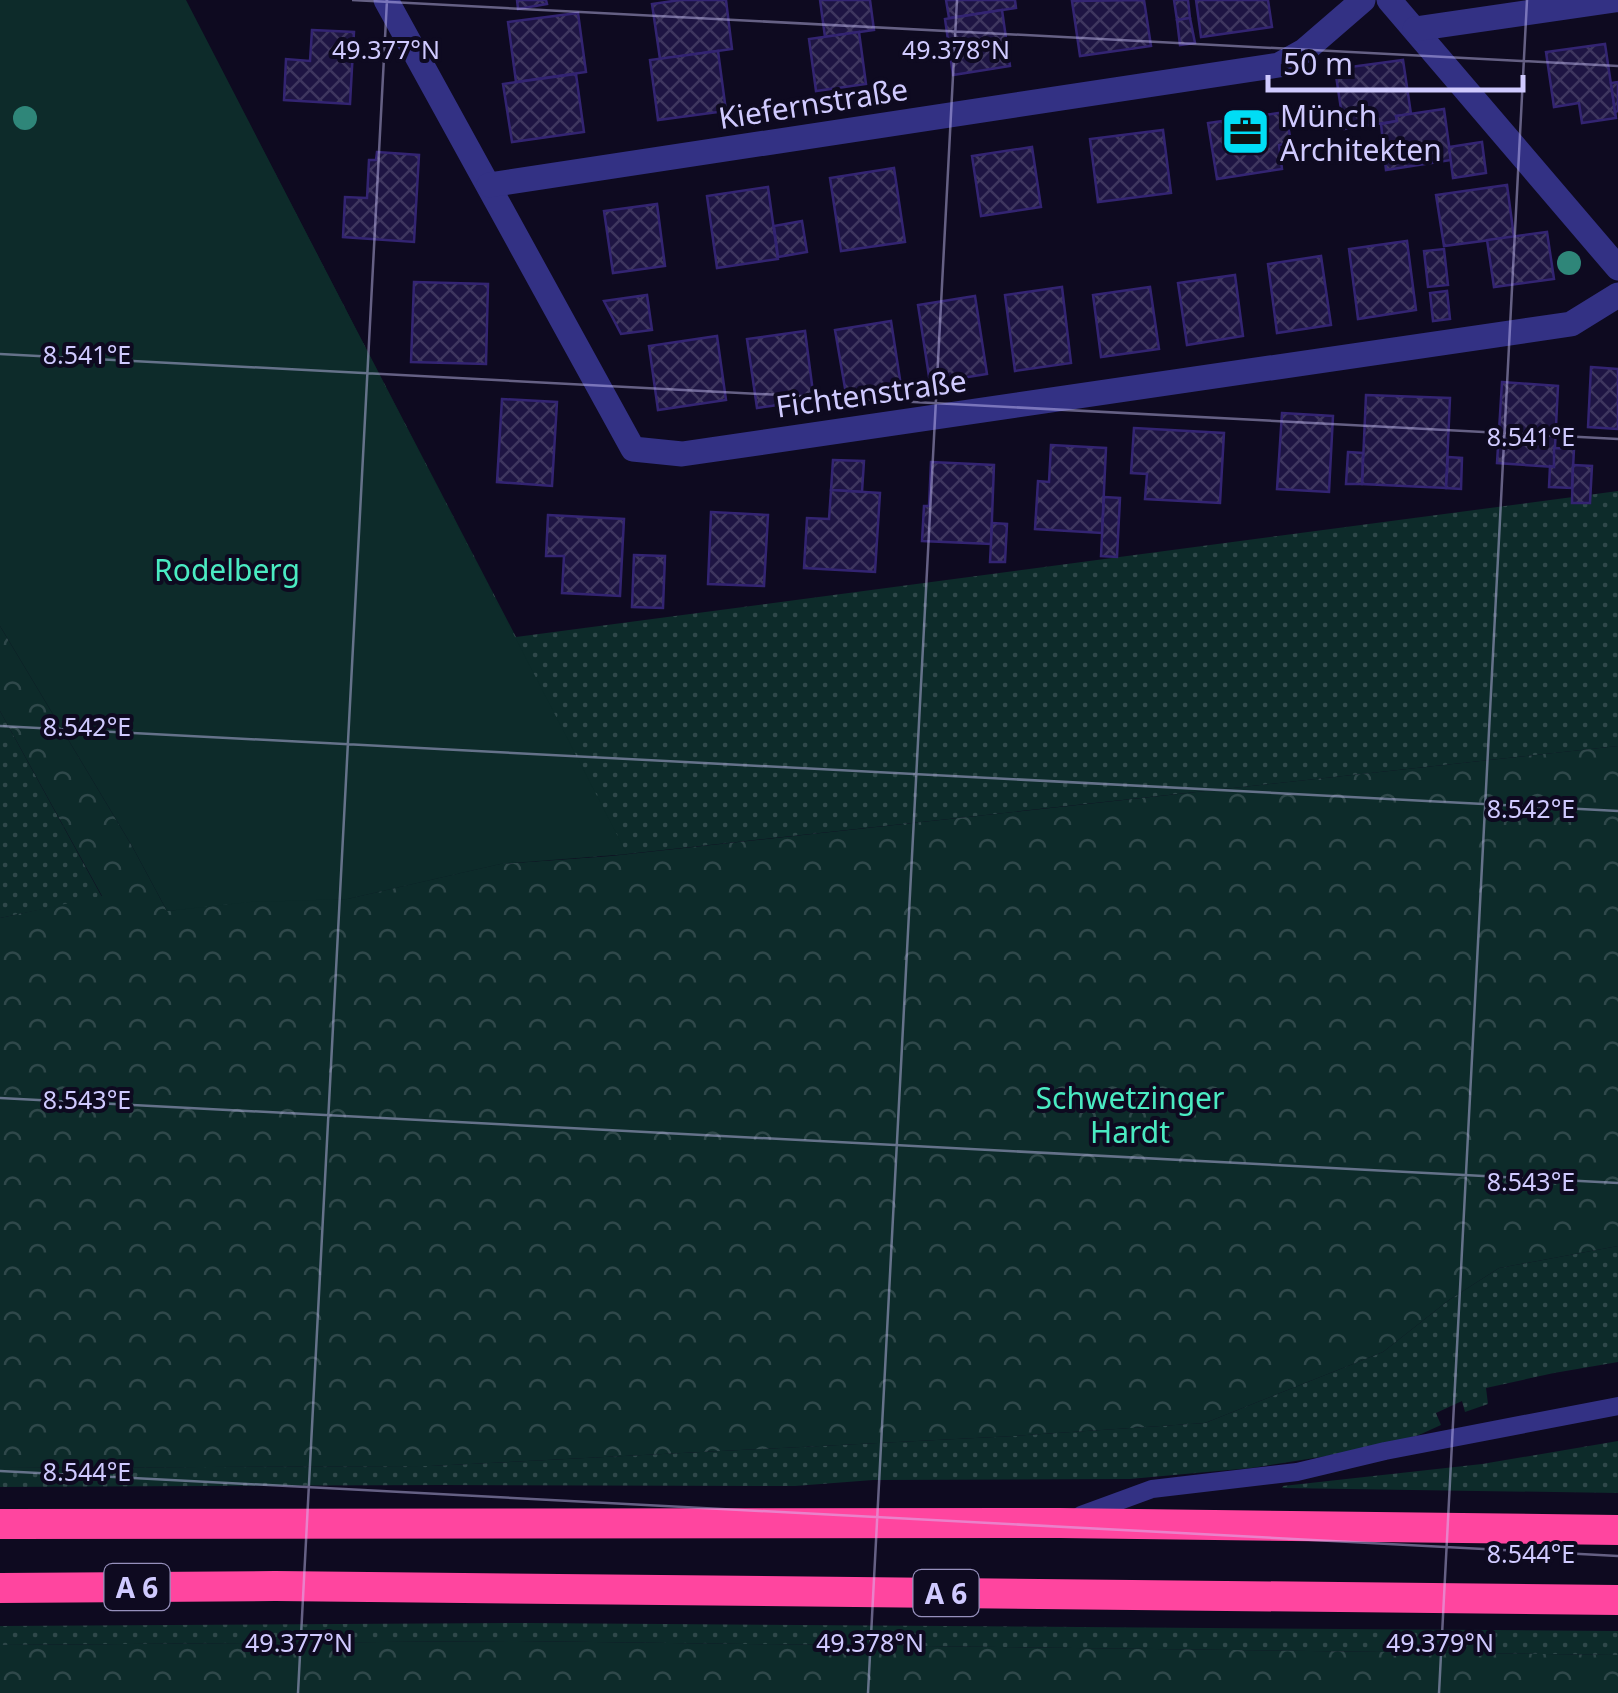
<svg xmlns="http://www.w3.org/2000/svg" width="1618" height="1693" font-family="'Noto Sans',sans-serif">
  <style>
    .grass { fill: url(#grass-dots) }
    .forest { fill: url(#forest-crowns) }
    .park { fill: #0d2b2a }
    .building { fill: url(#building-cross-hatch); stroke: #332472; stroke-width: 2.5 }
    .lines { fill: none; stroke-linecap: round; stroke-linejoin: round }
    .service { stroke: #333184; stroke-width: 18 }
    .minor { stroke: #333184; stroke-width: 25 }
    .motorway { stroke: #ff459f; stroke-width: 30 }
    .tree { fill: #2f8679 }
    .ticks { fill: none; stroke: #d0caff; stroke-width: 2.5; stroke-opacity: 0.45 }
    .labels { text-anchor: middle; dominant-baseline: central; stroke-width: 8; stroke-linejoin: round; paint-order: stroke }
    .shield { fill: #0e0a20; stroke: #9690bc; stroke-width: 2.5 }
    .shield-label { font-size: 28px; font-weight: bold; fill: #d0caff }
    .street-label { font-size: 30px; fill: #d0caff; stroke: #0e0a20 }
    .poi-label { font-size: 30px; fill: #d0caff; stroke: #0e0a20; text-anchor: start }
    .park-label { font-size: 30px; fill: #4aebc2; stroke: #0e0a20 }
    .ticks-label { font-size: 25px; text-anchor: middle; fill: #d0caff; stroke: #0e0a20; stroke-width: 8; stroke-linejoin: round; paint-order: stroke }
  </style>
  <defs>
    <pattern id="grass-dots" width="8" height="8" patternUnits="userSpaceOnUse" patternTransform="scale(2.5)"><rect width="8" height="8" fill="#0d2b2a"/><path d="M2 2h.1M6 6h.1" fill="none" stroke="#2f484a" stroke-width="1.8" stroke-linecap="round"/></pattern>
    <pattern id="forest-crowns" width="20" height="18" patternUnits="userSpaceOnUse" patternTransform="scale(2.5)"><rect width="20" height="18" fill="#0d2b2a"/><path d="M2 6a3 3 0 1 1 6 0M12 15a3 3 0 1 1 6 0" fill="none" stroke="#2f484a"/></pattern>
    <pattern id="building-cross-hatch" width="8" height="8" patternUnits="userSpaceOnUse" patternTransform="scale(2.5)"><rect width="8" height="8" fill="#1e1543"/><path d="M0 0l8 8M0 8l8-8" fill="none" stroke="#3e365f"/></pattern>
  </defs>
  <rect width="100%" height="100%" fill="#0e0a20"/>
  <g class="grass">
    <path d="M185,0L516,637L1618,491V746L627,854L500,864L347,899L167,911L0,223Z"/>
    <path d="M0,711L102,897L0,918Z"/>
    <path d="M1618,1246V1362L1554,1373L1486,1388L1488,1404L1465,1412L1462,1401L1436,1413L1441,1425L1419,1435L1379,1447L1327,1456L1251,1468L1130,1479L873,1480L795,1486L441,1485L0,1487V1468L430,1466L1014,1436L1205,1423L1383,1352L1449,1300L1499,1268Z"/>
    <path d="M1618,1441V1493L1282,1488L1283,1486L1482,1464Z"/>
    <path d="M528,1623L1618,1631V1655L517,1641L0,1645V1626Z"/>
  </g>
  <g class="forest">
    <path d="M0,626L132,846L167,911L250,902L347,899L500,864L611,856L1618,746V1246L1499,1268L1449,1300L1383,1352L1205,1423L1014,1436L430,1466L0,1468V918L102,896L0,711Z"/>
    <path d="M517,1641L1618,1655V1693H0V1645Z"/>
  </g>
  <path class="park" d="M0,0H186L627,854L500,864L347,899L250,902L167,911L132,846L0,626Z"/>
  <g class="building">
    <path d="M517,0H546L547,4L518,9Z"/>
    <path d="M680,0H726L732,49L660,59L652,4Z"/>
    <path d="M820,0H870L874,30L825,37Z"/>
    <path d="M946,0H1015L1016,8L949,18Z"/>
    <path d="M1144,0L1151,46L1080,56L1072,1Z"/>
    <path d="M1174,0H1188L1190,18L1177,20Z"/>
    <path d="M1196,0H1268L1272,27L1201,37Z"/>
    <path d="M1002,10L1010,66L953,75L945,19Z"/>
    <path d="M578,13L586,72L516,82L508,22Z"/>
    <path d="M1190,18L1195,43L1180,45L1177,20Z"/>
    <path d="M312,30L354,32L350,104L284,100L286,59L310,61Z"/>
    <path d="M859,32L866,84L816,91L809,39Z"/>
    <path d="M1605,44L1616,118L1582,123L1579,103L1554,107L1546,52Z"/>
    <path d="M718,51L726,111L658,120L650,60Z"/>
    <path d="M1403,60L1411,114L1396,116L1397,121L1344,129L1335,69Z"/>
    <path d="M576,74L584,132L512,142L503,84Z"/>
    <path d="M1618,82V111L1615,112L1611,83Z"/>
    <path d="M1444,109L1451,160L1386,170L1381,124L1397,121L1396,116Z"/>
    <path d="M1286,112L1291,143L1279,145L1282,169L1217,179L1208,123Z"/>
    <path d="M1163,130L1171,193L1098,202L1090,139Z"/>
    <path d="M1482,142L1486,173L1453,178L1449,147Z"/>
    <path d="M1032,147L1041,207L981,216L972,156Z"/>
    <path d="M377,152L419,155L414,242L343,237L345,197L367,198L369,160H376Z"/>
    <path d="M894,168L905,242L841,251L830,178Z"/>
    <path d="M1507,185L1514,237L1444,246L1436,195Z"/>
    <path d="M768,187L778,259L717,268L707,196Z"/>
    <path d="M657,204L665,266L613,273L604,211Z"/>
    <path d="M802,221L807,252L778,257L774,226Z"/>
    <path d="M1547,232L1554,279L1494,287L1487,240Z"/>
    <path d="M1407,241L1416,310L1358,319L1349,249Z"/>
    <path d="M1444,249L1448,285L1428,287L1424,251Z"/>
    <path d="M1321,256L1331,325L1277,333L1268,264Z"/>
    <path d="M1235,275L1243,336L1187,345L1178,283Z"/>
    <path d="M414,282L488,284L486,364L411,362Z"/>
    <path d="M1062,287L1071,363L1015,371L1005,295Z"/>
    <path d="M1150,287L1159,349L1101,357L1093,295Z"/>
    <path d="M1447,291L1450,319L1433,321L1430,293Z"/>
    <path d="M647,295L652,330L621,334L604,301Z"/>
    <path d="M975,296L987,374L930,383L918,305Z"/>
    <path d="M891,321L901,386L846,394L835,330Z"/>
    <path d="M805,331L814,400L757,408L747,339Z"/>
    <path d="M717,336L726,400L658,410L649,346Z"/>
    <path d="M1591,367L1618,369V429L1588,427Z"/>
    <path d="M1502,382L1558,386L1554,467L1497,463Z"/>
    <path d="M1366,395L1450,398L1446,488L1362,484Z"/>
    <path d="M502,399L557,402L552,486L497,482Z"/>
    <path d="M1282,413L1333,416L1329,492L1277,489Z"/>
    <path d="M1134,428L1224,433L1220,503L1145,499L1147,474L1131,473Z"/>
    <path d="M1051,445L1106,448L1102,533L1035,529L1038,481L1049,482Z"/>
    <path d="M1554,448L1574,449L1572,488L1549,487L1550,466L1554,467Z"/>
    <path d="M1348,452L1363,453L1362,484H1346Z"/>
    <path d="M1448,457L1462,458L1461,489L1446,488Z"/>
    <path d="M833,460L864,461L862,492L831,490Z"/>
    <path d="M931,462L994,465L991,544L922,541L924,506H929Z"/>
    <path d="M1573,465L1592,466L1590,503H1572Z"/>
    <path d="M831,490L880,493L875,572L804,568L807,518L829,519Z"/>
    <path d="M1104,497L1120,498L1117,557L1101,556Z"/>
    <path d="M711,512L768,515L764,586L708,584Z"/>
    <path d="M548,515L624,519L620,596L562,593L564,556H546Z"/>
    <path d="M992,523L1007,524L1005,562H990Z"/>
    <path d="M634,555L665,556L663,608L632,607Z"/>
  </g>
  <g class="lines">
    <path class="service" d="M1081,1515L1152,1489L1297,1472L1385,1451L1618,1406"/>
    <g class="minor">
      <path d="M386,0L633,449L682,454L1571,324L1618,295"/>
      <path d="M1389,0L1618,268"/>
      <path d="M1415,29L1615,0"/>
      <path d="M489,185L1279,65L1304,51L1363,0"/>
    </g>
    <g class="motorway">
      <path d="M0,1524L1060,1523L1618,1530"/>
      <path d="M0,1588L275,1586L1618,1600"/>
    </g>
  </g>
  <g class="tree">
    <circle cx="25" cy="118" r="12"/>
    <circle cx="1569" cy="263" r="12"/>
  </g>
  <path class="ticks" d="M352,0L1618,66M0,354L1618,439M0,726L1618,811M0,1098L1618,1183M0,1471L1618,1556M298,1693L387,0M868,1693L957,0M1439,1693L1527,0"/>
  <defs>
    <symbol id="office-square" viewBox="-11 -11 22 22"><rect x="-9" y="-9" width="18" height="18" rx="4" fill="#00ddf5" stroke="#0e0a20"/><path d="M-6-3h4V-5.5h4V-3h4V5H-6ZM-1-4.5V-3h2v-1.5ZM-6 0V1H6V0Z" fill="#111"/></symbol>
  </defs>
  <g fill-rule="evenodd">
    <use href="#office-square" x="1218" y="104" width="55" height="55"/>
  </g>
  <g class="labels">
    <g class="shield">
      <rect x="104.5" y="1564" width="65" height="46" rx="8"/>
      <rect x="913.5" y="1570" width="65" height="46" rx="8"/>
    </g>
    <g class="shield-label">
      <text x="137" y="1587">A 6</text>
      <text x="946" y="1593">A 6</text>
    </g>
    <g class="street-label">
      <text transform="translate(813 103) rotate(-9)">Kiefernstraße</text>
      <text transform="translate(871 393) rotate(-8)">Fichtenstraße</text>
    </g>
    <g class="poi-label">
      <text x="1280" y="115">Münch<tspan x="1280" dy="34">Architekten</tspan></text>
    </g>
    <g class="park-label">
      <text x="227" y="569">Rodelberg</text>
      <text x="1130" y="1097">Schwetzinger<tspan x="1130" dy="34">Hardt</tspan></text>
    </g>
  </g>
  <g class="ticks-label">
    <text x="386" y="59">49.377°N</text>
    <text x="956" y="59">49.378°N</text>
    <text x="87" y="364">8.541°E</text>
    <text x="1531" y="446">8.541°E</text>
    <text x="87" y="736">8.542°E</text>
    <text x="1531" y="818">8.542°E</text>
    <text x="87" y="1109">8.543°E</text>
    <text x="1531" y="1191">8.543°E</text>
    <text x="87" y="1481">8.544°E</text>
    <text x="1531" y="1563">8.544°E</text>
    <text x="299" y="1652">49.377°N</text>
    <text x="870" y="1652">49.378°N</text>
    <text x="1440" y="1652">49.379°N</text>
  </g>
  <path d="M1268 75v15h255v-15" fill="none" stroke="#d0caff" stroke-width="5"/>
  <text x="1283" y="75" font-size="30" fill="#d0caff" stroke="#0e0a20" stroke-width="8" paint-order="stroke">50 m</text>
</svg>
